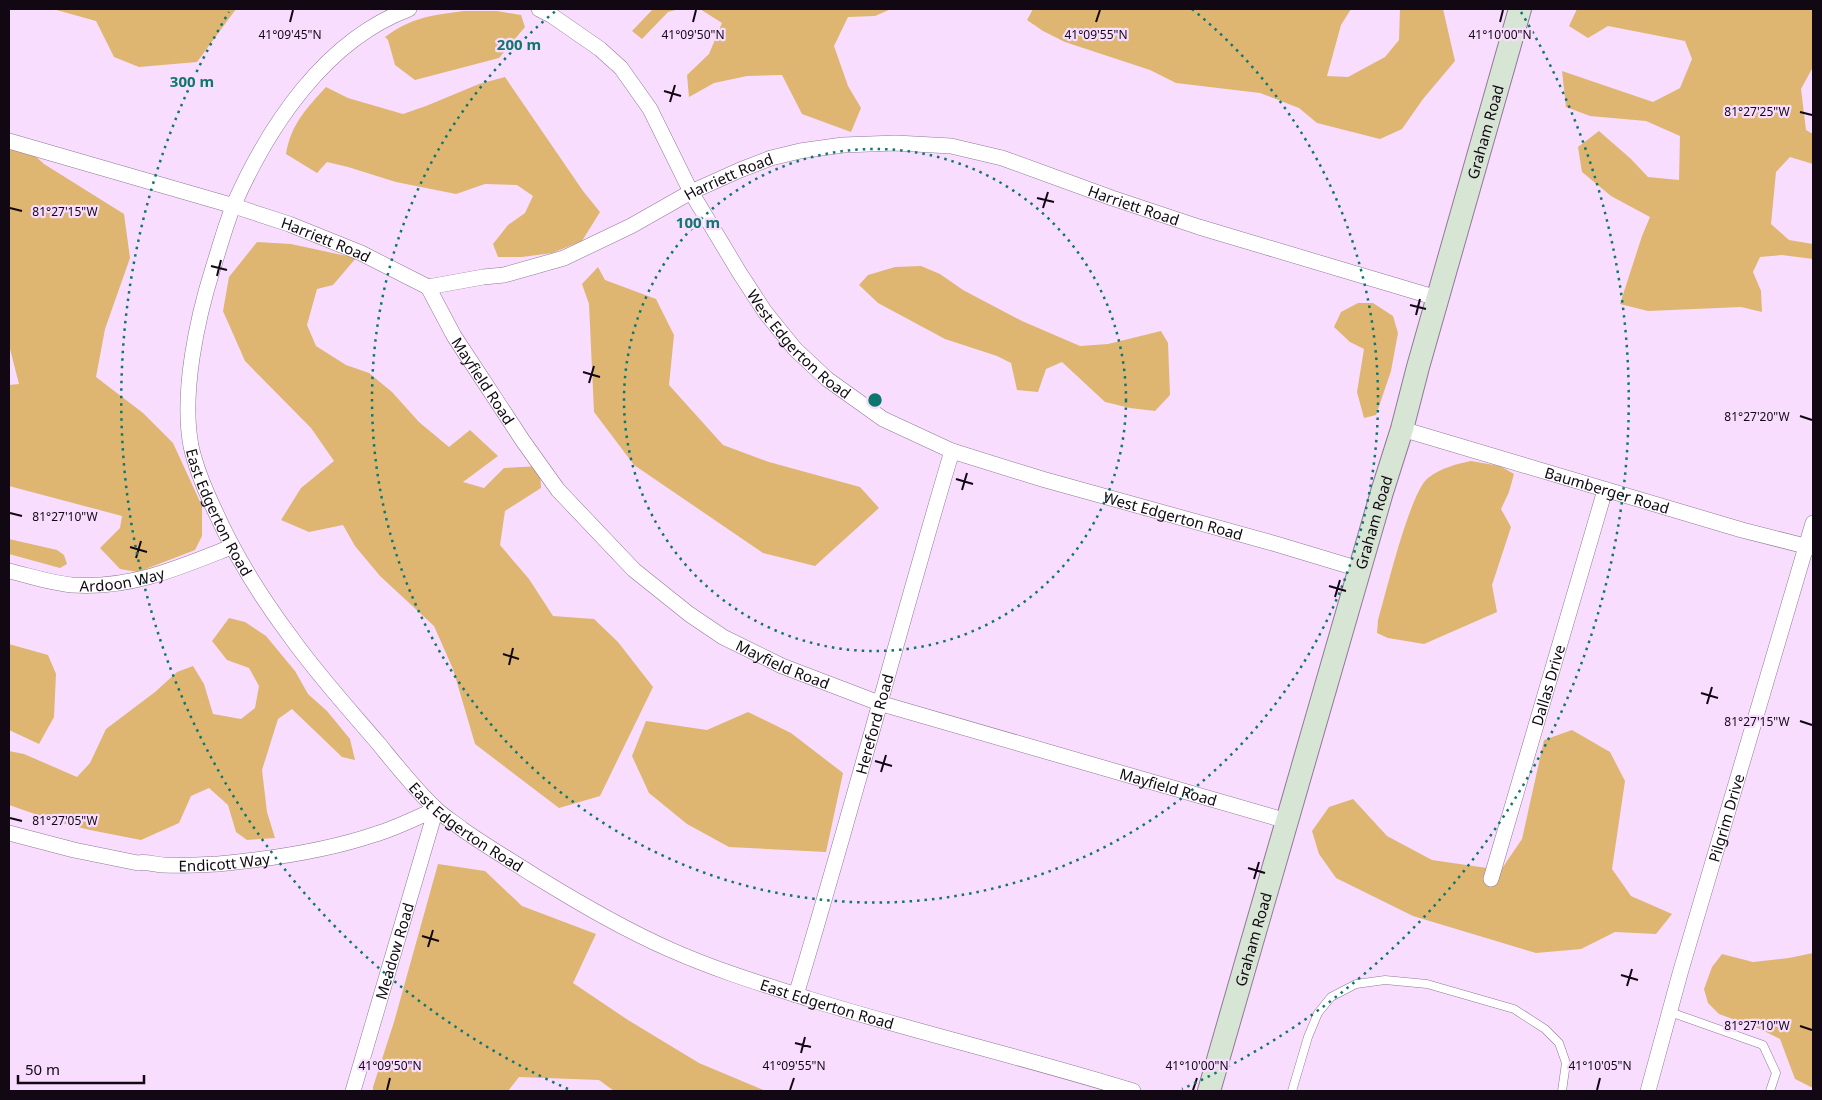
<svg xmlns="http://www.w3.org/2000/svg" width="1822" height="1100" font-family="'Noto Sans',sans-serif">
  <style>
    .green { fill: #deb672 }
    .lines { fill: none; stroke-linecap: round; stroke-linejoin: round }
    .lane-casing { stroke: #917996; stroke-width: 9 }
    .street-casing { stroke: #917996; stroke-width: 16 }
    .secondary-casing { stroke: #917996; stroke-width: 24 }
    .lane { stroke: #fff; stroke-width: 8 }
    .street { stroke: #fff; stroke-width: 15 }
    .secondary { stroke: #d7e6d4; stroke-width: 22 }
    .ticks { fill: none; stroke: #110813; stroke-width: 2 }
    .ring { fill: none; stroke: #0f766e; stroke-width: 2.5; stroke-dasharray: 2.5 5 }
    .labels { text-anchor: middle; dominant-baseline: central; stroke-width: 4.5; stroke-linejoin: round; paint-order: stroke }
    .street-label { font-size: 15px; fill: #110813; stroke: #f8ddfe }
    .ticks-label { font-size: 12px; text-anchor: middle; fill: #110813; stroke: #f8ddfe; stroke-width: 4.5; stroke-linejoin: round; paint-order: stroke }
    .centre { fill: #0f766e; stroke: #f8ddfe; stroke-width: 2.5 }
    .ring-label { font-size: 15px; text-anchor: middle; font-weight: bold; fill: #0f766e; stroke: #f8ddfe; stroke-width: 4.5; stroke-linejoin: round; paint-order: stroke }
  </style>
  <rect width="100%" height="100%" fill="#f8ddfe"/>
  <g class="green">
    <path d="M53,9H236L197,62L139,67L114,57L96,21Z"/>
    <path d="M653,9H679L668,12L642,39L632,31Z"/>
    <path d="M700,9H891L875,16L848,17L834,46L848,86L861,108L851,132L802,114L782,75L747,76L714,83L689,97L687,75L709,54L722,23Z"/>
    <path d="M1033,9H1351L1341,25L1327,76L1348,77L1385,57L1399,40L1400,9H1443L1455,61L1423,99L1402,129L1380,139L1317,123L1299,108L1260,93L1176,83L1150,70L1065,42L1043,31L1027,20Z"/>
    <path d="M1577,9H1813V67L1801,89L1806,130L1813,134V164L1790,157L1776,172L1771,224L1789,240L1813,244V259L1782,255L1760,257L1753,272L1761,291L1762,312L1741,307L1648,311L1620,304L1642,236L1650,217L1611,196L1582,172L1578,147L1599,131L1631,159L1648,177L1679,180L1680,136L1646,121L1590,116L1566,107L1562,71L1653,102L1680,88L1692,59L1685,41L1608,26L1588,38L1569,26Z"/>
    <path d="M464,11H497L521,15L525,27L499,58L415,80L395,65L388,40L385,37C412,17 433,15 464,11Z"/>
    <path d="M505,77L583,191L600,212L582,241L552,253L522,257H498L493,244L508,225L525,213L533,196L517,185L485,184L456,194L396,182L348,167L327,162L317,173L286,154C291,124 306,109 326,87L348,98L403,114L426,106L479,84Z"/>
    <path d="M9,132L44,164L124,214L130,258L105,329L96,377L143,413L173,443L202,506V536L195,550L138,572L120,569L100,548L120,528L122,516L9,486V385L19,384L9,345Z"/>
    <path d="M257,242L291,244L356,258L333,285L317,289L307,325L316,346L346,365L369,373L392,392L419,422L449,447L470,430L498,456L463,482L484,488L504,468L540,466L541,488L505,511L500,545L529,579L553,616L594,619L618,642L653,687L600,796L559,808L475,744L453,669L434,626L380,576L355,546L343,525L309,532L281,520L301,488L334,461L311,428L245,361L223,311L229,277Z"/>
    <path d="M921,266L940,274L963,290L1022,321L1080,346L1108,344L1161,331L1168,343L1170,395L1155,411L1130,408L1105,402L1062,362L1046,369L1038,392L1017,390L1011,363L997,356L945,339L878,303L859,285L868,275L895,267Z"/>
    <path d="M598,267L605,280L656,299L674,335L669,385L723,445L769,462L860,487L879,508L815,566L763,553L634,465L594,412L589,304L582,284Z"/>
    <path d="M1358,303H1373L1393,316L1398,333L1391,371L1376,415L1364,418L1357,392L1364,349L1350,342L1334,327L1341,312Z"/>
    <path d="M1471,461L1500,466L1514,474L1509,492L1501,509L1511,527L1492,585L1497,612L1424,644L1388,638L1377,633L1378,620C1386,593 1410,492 1428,478C1441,468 1456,464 1471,461Z"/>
    <path d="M9,539L57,550L64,555L67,564L60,568L9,554Z"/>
    <path d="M229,618L245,622L266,636L295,671L308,694L327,711L350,739L355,760L342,757L292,709L278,719L262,770L267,812L275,838L247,840L236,832L228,805L209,788L191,796L179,823L141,840L90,830L58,822L9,805V751L24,754L77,777L90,763L106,729L155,692L177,672L193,666L204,684L213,714L241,719L255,708L259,686L249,668L227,660L212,641Z"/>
    <path d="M9,644L48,655L56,674L54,717L39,744L9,730Z"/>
    <path d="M748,712L791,733L843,773L826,852L729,847L687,824L649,793L632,756L646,721L707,730Z"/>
    <path d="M1572,730L1610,752L1625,781L1612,869L1631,896L1672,914L1656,934L1615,932L1581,949L1536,953L1413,916L1336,878L1319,854L1312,831L1329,807L1353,799L1387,836L1432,860L1501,870L1522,839L1544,740Z"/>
    <path d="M438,864L485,871L522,906L596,934L573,983L628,1020L699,1063L766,1091H614L599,1080L519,1077L508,1091H373V1087L394,1022Z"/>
    <path d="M1813,953V1088L1795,1079L1780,1039L1760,1029L1719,1014L1708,1003L1704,989L1712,967L1722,954L1753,962L1789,958Z"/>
  </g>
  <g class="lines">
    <defs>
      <g id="lane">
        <path d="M1670,1012L1763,1045L1776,1073L1770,1091"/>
        <path d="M1292,1091L1308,1037L1318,1013L1331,997L1356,984L1385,980L1427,984L1514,1009L1545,1029L1559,1043L1566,1063L1562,1091"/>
      </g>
      <g id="street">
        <path id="s1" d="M409,9C326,40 270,124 235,202C226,223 220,246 213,268C197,319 181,393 191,446C196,469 205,490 215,511C235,556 261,597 290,636C317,674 348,708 378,743C396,765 414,788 435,808C443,816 453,822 462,829C486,846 510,860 535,876C579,903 623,929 671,950C716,970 762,984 809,999C916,1032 1026,1058 1133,1091"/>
        <path id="s2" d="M539,9L551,15L600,49L621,68L650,109L691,192L739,272L765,312L795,349L827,379L883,419L952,451L1042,479L1276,544L1359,569"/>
        <path id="s3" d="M9,141L234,206L289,224L361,253L428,287L483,277L504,275L564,258L631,226L691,192L740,170L771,158L800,151L843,145L896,143L951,146L1002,158L1112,198L1199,227L1437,298"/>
        <path id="s4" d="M428,287L454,336L523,441L558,490L634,570L689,614L723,637L782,666L879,703L1287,821"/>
        <path id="s5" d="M1402,429L1742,530L1813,548"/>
        <path id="s6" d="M9,571C30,576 51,583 72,585C131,589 178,568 231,547"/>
        <path id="s7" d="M9,833L74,850L138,863C146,861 156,865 164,865C182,866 200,865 218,864C271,859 326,851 376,834C396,828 416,818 436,809"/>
        <path id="s8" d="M1491,879L1605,490"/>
        <path id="s9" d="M796,995C851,814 898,632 952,451"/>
        <path id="s10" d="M353,1091L436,809"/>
        <path id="s11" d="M1648,1091L1681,970L1813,523"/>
      </g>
      <g id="secondary">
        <path id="s12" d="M1209,1091L1382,492L1402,429L1418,367L1520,9"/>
      </g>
    </defs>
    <use href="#lane" class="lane-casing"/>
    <use href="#street" class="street-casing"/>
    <use href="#secondary" class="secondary-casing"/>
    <use href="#lane" class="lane"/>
    <use href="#street" class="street"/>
    <use href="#secondary" class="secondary"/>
  </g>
  <path class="ticks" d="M290,22L293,10M693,22L696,10M1096,22L1100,10M1500,22L1503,10M664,91L681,96M670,102L675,85M1800,112L1812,115M1037,198L1054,202M10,208L22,211M1043,208L1048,192M211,266L227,270M217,276L221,260M1410,305L1426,309M1416,315L1420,299M583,372L600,377M589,383L594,366M1800,416L1812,420M956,479L973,484M962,490L967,473M10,513L22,516M130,547L147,552M136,558L141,541M1329,586L1346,591M1335,597L1340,580M503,654L519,659M509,665L513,648M1701,693L1718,698M1707,704L1712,687M1800,721L1812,725M875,761L892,766M881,772L886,755M10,818L22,821M1248,868L1265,873M1254,879L1259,862M422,936L439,941M428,947L433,930M1621,975L1638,980M1627,986L1632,969M1800,1026L1812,1030M795,1043L811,1047M801,1053L805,1037M387,1090L390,1078M790,1090L794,1078M1193,1090L1197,1078M1597,1090L1600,1078"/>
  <g class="ring">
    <circle cx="875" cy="400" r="251"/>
    <path d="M1192 9A503 503 0 1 1 558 9"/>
    <path d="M568 1089A754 754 0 0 1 229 12M1521 12A754 754 0 0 1 1182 1089"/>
  </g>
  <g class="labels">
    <g class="street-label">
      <text stroke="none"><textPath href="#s12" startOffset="998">Graham Road</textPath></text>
      <text stroke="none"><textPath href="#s3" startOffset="768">Harriett Road</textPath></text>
      <text stroke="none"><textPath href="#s3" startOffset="1188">Harriett Road</textPath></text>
      <text stroke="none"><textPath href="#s3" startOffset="332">Harriett Road</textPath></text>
      <text stroke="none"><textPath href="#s2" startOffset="432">West Edgerton Road</textPath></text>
      <text stroke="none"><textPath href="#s4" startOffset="109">Mayfield Road</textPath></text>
      <text stroke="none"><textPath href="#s5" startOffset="214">Baumberger Road</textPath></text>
      <text stroke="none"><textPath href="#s1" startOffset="589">East Edgerton Road</textPath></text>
      <text stroke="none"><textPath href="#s2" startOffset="852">West Edgerton Road</textPath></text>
      <text stroke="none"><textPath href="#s12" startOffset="592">Graham Road</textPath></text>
      <text stroke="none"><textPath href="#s6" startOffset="115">Ardoon Way</textPath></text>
      <text stroke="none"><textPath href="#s4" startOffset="529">Mayfield Road</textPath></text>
      <text stroke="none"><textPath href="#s8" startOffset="202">Dallas Drive</textPath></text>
      <text stroke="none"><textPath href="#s9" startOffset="282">Hereford Road</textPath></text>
      <text stroke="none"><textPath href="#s4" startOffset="934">Mayfield Road</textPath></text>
      <text stroke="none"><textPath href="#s11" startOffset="284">Pilgrim Drive</textPath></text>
      <text stroke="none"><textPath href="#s1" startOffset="994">East Edgerton Road</textPath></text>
      <text stroke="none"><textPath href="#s7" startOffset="219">Endicott Way</textPath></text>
      <text stroke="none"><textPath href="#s12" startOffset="158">Graham Road</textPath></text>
      <text stroke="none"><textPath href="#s10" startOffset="146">Meadow Road</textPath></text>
      <text stroke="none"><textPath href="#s1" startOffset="1399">East Edgerton Road</textPath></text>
    </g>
  </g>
  <g class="ticks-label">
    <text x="290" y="39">41°09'45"N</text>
    <text x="693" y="39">41°09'50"N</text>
    <text x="1096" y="39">41°09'55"N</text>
    <text x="1500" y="39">41°10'00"N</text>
    <text x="1757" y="116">81°27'25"W</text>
    <text x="65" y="216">81°27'15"W</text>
    <text x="1757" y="421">81°27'20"W</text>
    <text x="65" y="521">81°27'10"W</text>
    <text x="1757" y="726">81°27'15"W</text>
    <text x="65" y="825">81°27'05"W</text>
    <text x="1757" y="1030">81°27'10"W</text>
    <text x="390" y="1070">41°09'50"N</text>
    <text x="794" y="1070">41°09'55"N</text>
    <text x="1197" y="1070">41°10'00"N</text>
    <text x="1600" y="1070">41°10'05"N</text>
  </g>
  <circle cx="875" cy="400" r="8" class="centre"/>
  <g class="ring-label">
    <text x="519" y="50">200 m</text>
    <text x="192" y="87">300 m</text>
    <text x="698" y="228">100 m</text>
  </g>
  <rect width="1822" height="1100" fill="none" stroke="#110813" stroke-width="20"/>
  <path d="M18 1075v8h126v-8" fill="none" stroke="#110813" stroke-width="2.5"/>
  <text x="25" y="1075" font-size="15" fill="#110813" stroke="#f8ddfe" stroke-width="4" paint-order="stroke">50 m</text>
</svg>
